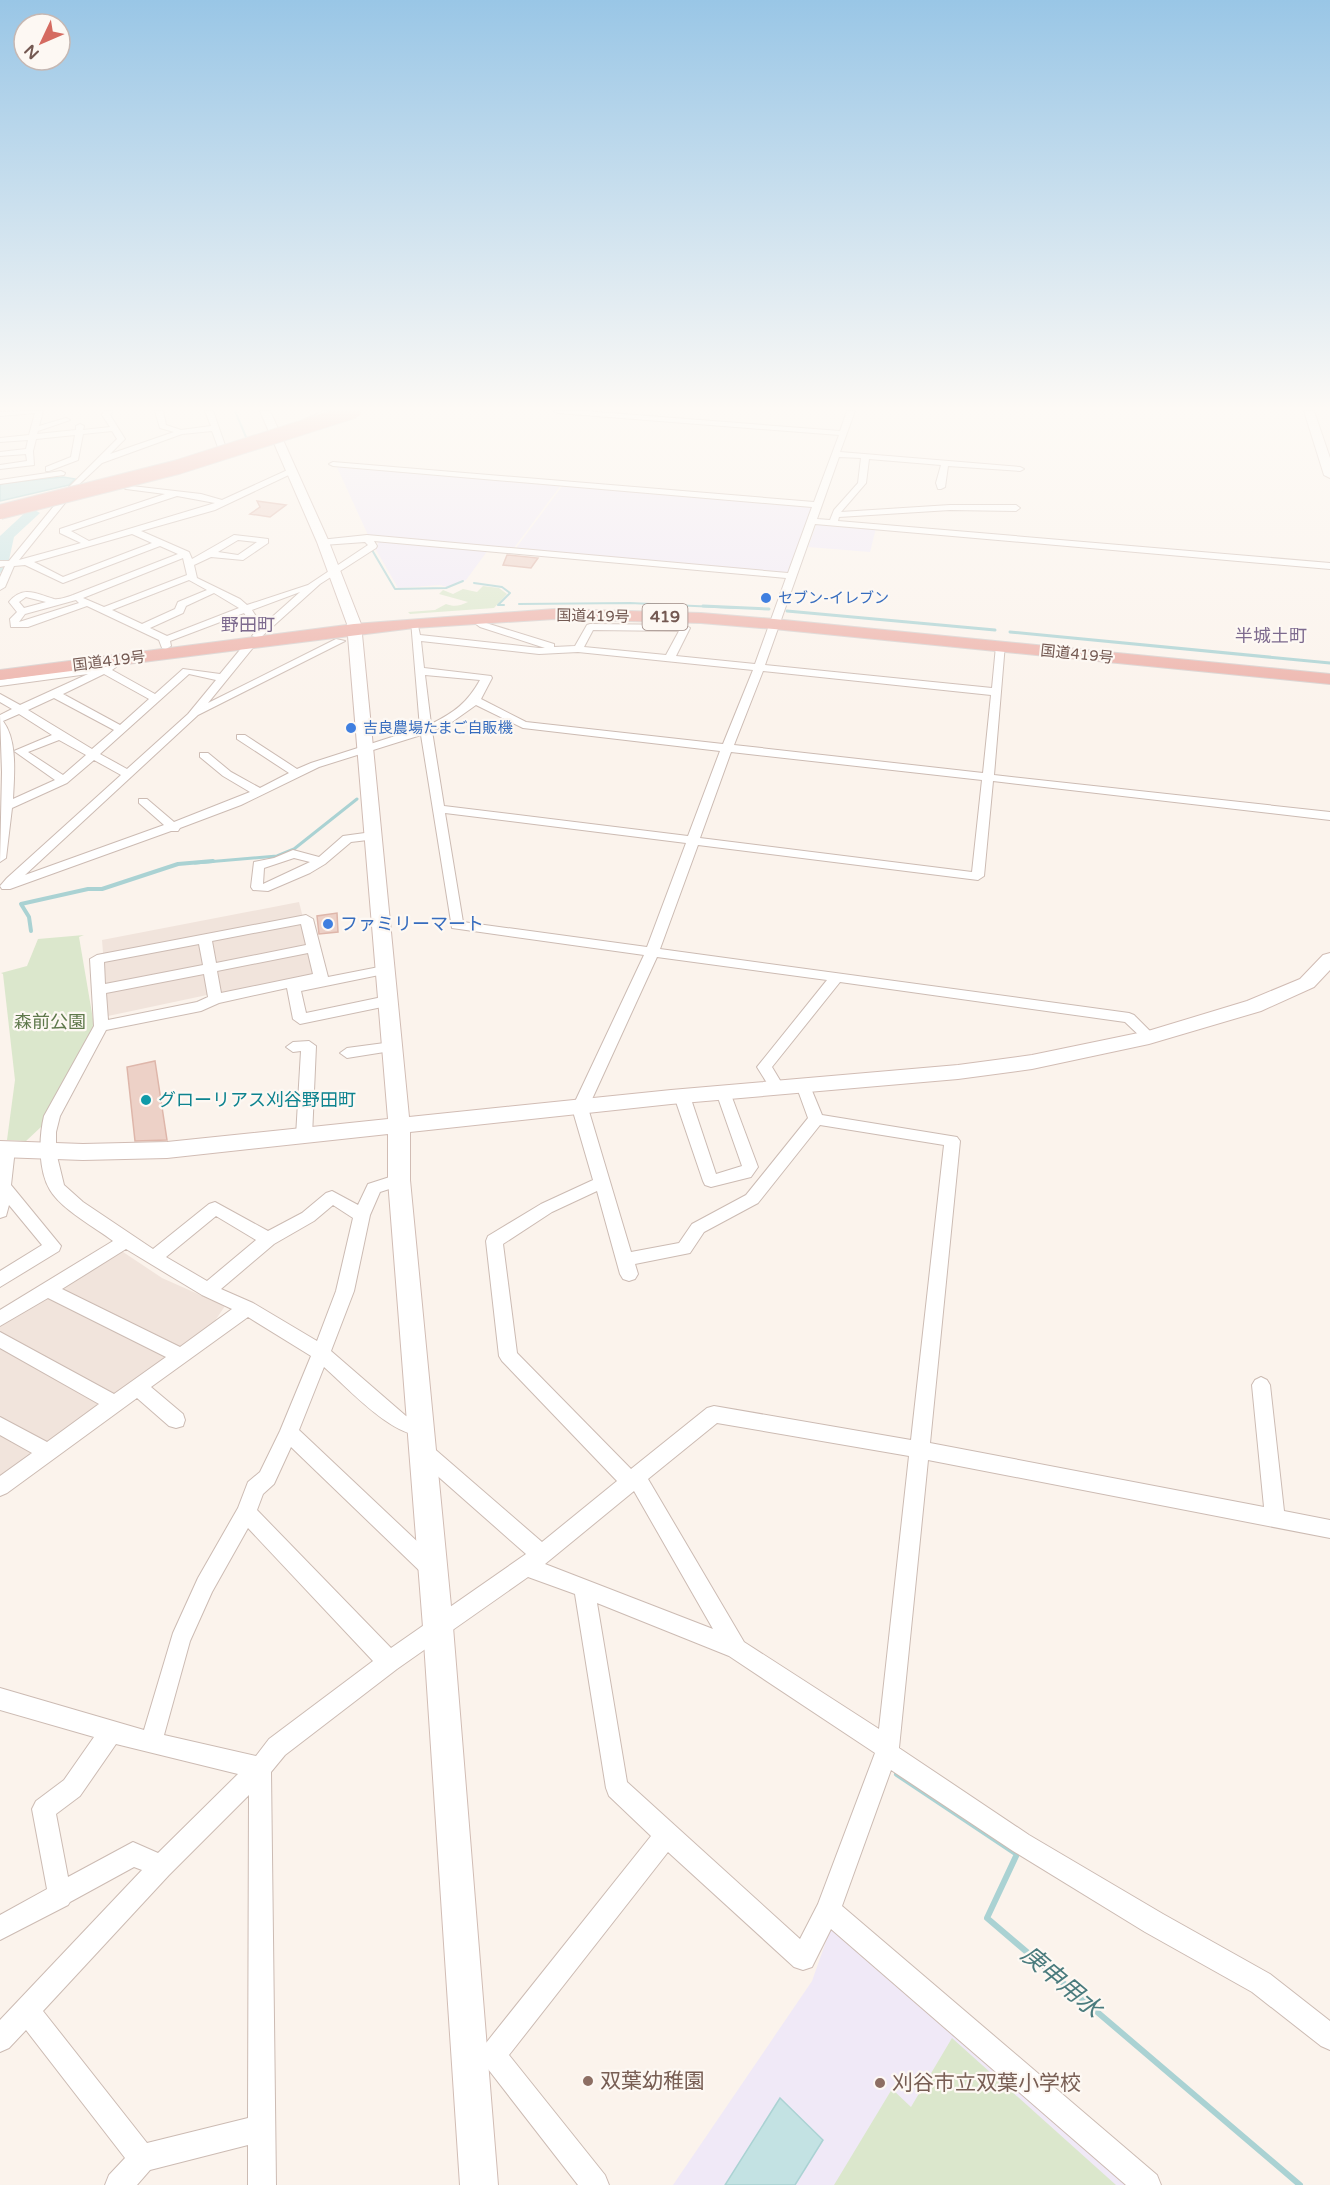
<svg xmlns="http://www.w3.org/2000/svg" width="1330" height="2185" font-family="'Varela Round','Noto Sans JP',sans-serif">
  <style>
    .residential { fill: #f1e4dc }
    .education { fill: #f0e9f7 }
    .green { fill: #dbe7cc }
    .water { fill: #c3e2e3; stroke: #aad2d3; stroke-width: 1.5 }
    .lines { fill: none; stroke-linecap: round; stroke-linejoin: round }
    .stream-far3 { stroke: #aad2d3; stroke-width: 2 }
    .stream-far2 { stroke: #aad2d3; stroke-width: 3 }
    .stream-far1 { stroke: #aad2d3; stroke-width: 4 }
    .stream { stroke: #aad2d3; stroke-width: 6 }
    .river { fill: #c3e2e3; fill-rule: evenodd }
    .building { fill: #edd1c7; stroke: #deb6aa; stroke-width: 1.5 }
    .street-casing { stroke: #ccbbb3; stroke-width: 2 }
    .secondary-casing { stroke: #d1bcb4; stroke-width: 2 }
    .highway-casing { stroke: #d8d1cf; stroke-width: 2 }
    .street { fill: #fff; fill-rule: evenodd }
    .secondary { fill: #fff; fill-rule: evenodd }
    .highway { fill: #edb3ab; fill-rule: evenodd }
    .highway-bridge-casing { stroke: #d8d1cf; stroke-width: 16; stroke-linecap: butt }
    .highway-bridge { stroke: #edb3ab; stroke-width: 14 }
    .shop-dot { fill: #3f7fe0; stroke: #fdf8f3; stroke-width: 2 }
    .culture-dot { fill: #0f9aa8; stroke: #fdf8f3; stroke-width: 2 }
    .education-dot { fill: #8d6e63; stroke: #fdf8f3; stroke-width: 2 }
    .labels { text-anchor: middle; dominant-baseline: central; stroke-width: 4.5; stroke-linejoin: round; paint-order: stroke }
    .far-shop-label { font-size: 15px; fill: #366cbe; stroke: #fdf8f3; text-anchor: start }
    .far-street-label { font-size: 15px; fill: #745952; stroke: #fdf8f3 }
    .shield { fill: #fdf8f3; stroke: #9d8982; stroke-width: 1.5 }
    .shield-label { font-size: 16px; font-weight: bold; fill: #745952 }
    .far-quarter-label { font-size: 18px; fill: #7d6a8e; stroke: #fdf8f3 }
    .shop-label { font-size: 18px; fill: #366cbe; stroke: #fdf8f3; text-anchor: start }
    .park-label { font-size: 18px; fill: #5e784b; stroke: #fdf8f3 }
    .culture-label { font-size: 18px; fill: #0d838f; stroke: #fdf8f3; text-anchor: start }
    .near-education-label { font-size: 21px; fill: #785e54; stroke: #fdf8f3; text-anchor: start }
    .near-water-label { font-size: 24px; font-style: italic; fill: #4a7b7d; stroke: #fdf8f3 }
  </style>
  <rect width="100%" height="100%" fill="#fbf3ec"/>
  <g class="residential">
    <path d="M299,902L317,973L221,996L207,995L108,1016L102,940Z"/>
    <path d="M120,1250L162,1278L225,1306L212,1325L0,1477V1325Z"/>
  </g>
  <g class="education">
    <path d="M336,465L561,485L514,548L368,535Z"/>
    <path d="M563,485L813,506L788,574L516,548Z"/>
    <path d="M817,523L876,528L870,552L808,547Z"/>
    <path d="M381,539L488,550L466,580L447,587L440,585L398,588L375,548Z"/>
    <path d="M840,1924L1130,2185H673L812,1981L830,1930Z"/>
  </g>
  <g class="green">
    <path d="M483,586L499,588L507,594L494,608L410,614L408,612L435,610L446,604C454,607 460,606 468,602L439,594L443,590L453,594L463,589L477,592Z"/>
    <path d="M84,935L79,937L94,1025L89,1038L56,1103L41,1127L26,1141L7,1140L15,1080L3,974L1,973L27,966L38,939Z"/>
    <path d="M952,2038L1116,2185H834L892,2089L911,2107Z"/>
  </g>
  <g class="water">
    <path d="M63,477L75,479L69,485L0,501V485L4,483Z"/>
    <path d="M780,2098L823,2140L795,2185H725Z"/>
  </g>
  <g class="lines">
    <g class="stream-far3">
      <path d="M235,411L246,437"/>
      <path d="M372,550L395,589L446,588L463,581"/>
      <path d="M474,583L502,587L510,593L498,605H504"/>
      <path d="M519,604L630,603L738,608"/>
    </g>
    <g class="stream-far2">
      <path d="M703,606L769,609"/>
      <path d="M787,611L995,630"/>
      <path d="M1010,632L1330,663"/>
      <path d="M195,863L277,856L294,849L357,799"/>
    </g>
    <path class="stream-far1" d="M31,931L29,917L21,904L88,889H102L178,864L213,861"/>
    <path class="stream" d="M897,1774L1017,1854L987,1918L1300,2185"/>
    <path class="river" d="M33,509L40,513L14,537L7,569L0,573V536L28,510Z"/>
  </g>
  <g class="building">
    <path d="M257,501L286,505L270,517L250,514L260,507Z"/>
    <path d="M507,555L538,558L531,568L503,565Z"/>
    <path d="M337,913L338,932L319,934L317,916Z"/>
    <path d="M155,1061L167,1140L135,1141L127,1067Z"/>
  </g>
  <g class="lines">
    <defs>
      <g id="street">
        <path d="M43,411L39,426L66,418L70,420L38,431L37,434L76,430V426L80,424L84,426L83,430L110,427L102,415L104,411H112L110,415L125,439L110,454L174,432L160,428L155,411H163L166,425L181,430L211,426L205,411H213L226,448L219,450L212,431L182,434L102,463L72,491L68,489L69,487L117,439L112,431L83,434L78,460L49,471H46V467L71,457L75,435L36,439L33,451L34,465L0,469V465L27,461L26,454L0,456V452L26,449L28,440L0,442V438L29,435L35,413L0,416V412Z"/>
        <path d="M324,411H334L308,423L301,421Z"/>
        <path d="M554,411H584L840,431L847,411H855L840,452L1020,467L1024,469L1020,471L948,466L945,487L941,489H938L936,483L941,465L869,459L866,483L841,512L950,505H1016L1020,508L1016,511L950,510L839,517L838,521L1330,563V569L815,524L765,665L992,688L996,646L1005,644L994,775L1330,812V820L993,781L984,876L978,880L698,845L660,949L1129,1013L1134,1015L1156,1037L1154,1040H1144L1125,1022L840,982L772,1067L784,1087L777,1092L772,1091L757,1067L827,980L657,957L588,1108L631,1252L679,1243L692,1224L746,1195L808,1118L796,1085L798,1081H808L822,1115L957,1137L960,1141L930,1443L1264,1507L1252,1385L1255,1380L1261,1377L1267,1380L1270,1385L1284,1511L1330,1520V1538L928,1460L899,1748L1029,1835L1163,1914L1270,1974L1330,2021V2050L1321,2046L1252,1992L1145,1932L1013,1851L891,1770L842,1906L1157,2175L1161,2185H1126L831,1929L812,1967L803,1970L794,1967L668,1852L509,2055L605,2175L609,2185H578L488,2069L471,2072L462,2068L458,2059L462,2050L486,2043L651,1836L609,1796L606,1788L575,1594L528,1577L397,1669L285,1755L271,1772L276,2185H248V2145L150,2170L137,2185H105L109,2175L125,2158L26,2030L9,2048L0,2052V2020L142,1870L134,1867L70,1902L68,1905L0,1940V1915L47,1889L32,1809L36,1801L64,1780L94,1737L0,1710V1688L144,1730L173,1633L198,1578L238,1508L248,1482L260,1472L280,1431L311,1356L248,1317L151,1387L183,1414L185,1420L183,1426L176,1428L169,1426L137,1398L7,1493L0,1496V1476L32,1453L0,1435V1417L47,1442L99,1404L0,1348V1332L114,1394L166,1357L48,1298L0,1326V1310L113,1241C96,1228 61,1209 50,1190C38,1170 39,1137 44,1116L94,1026L90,959L97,955L306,915L313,919L328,977L384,966L391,970L384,974L301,991L306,1013L387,996L392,998L394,1001L387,1006L300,1024L293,1019L287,988L219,1003L201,1011L106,1030L60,1116L56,1132V1152L64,1185L83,1202L153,1249L209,1204L215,1202L268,1231L302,1213L326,1193L332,1191L358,1205L368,1184L399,1174L405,1176L407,1180L405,1184L380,1192L370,1215L354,1291L331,1351L406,1416L428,1422L430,1428L428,1434C398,1444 346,1386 324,1367L299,1430L439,1562L442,1569L439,1576L432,1579L425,1576L291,1447L274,1484L263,1494L257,1510L391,1648L526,1554L416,1457L413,1451L416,1445L423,1443L430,1445L542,1542L617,1481L502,1361L499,1356L486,1241L488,1236L541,1204L593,1180L572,1108L644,955L452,928L421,735L319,767L241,805L180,828L178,831H171L10,889H2L0,886L7,878L121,775L94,760L67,783L12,808L6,858L0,862L2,772L0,715L12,709L0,702V694L20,705L88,674L0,686V680L93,667L98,669L111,664L116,667L112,670L155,694L183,669L220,674L248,640H256V644L208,703L336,639L345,641L198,715L25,875L164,825L139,803V799H147L174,822L250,792L223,776L200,757V753H208L231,772L260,788L289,773L237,739V735H245L297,769L311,763L420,728L411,621H417L420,635L539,648H545L480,627L469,619L477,617L486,623L554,644V647L575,646L587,625L590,624L685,625L690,628L676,656L755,664L786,578L374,541L377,546L376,548L320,584L260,638L252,636L256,631L244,613L170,641L171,646L166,649L162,648L159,640L87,606L28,627H11L10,619L17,612L9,602C23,585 37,594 54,599C59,600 67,597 73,595L178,554L160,546L63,583L25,565L14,566L5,587L0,590V577L5,566L0,567V561H9L58,501L65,503L19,560L81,543L60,533V529L165,494L126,489L122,487L123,485L201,494L222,500L292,468L296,470L295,472L215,510L141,531L189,552L192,559L234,535L268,539V543L243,560L211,557L194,565L197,578L240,599L247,605L308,585L368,545L365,542L323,545L319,542L320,540L367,535L788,573L812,507L333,466L329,464L333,462L814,502L839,435L558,413ZM839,457L861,458L858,483L834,510L830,520L817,519ZM177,496L215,503L89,541L71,531ZM132,534L152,543L63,577L34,562ZM238,540L257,542L238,555L218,552ZM183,558L187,575L104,607L83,598ZM189,580L207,590L178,602L175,609L142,624L112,610ZM300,592L262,626L252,610ZM214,593L239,608L167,636L150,628L183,613L186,606ZM26,597L46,602L24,608L19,602ZM76,600L79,603L19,622L25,614ZM593,630L679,631L666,655L584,647ZM421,641L539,654L578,652L753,670L723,744L526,722L481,699L492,678L491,676L424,668ZM763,671L991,695L983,773L734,745ZM104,674L149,699L120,725L63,694ZM189,674L216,680L188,714L127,769L100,754ZM425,675L480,680C468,702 454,713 431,724ZM54,698L114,730L92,749L28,710ZM476,705L523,728L720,751L688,836L444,806L432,731L452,722ZM19,714L52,735L14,751L55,780L13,799C14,776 18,741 3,721ZM59,740L86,755L63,775L28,752ZM731,752L982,780L972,872L700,838ZM445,813L686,843L647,947L463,922ZM301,924L306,945L216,963L212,941ZM199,944L203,965L105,984L104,962ZM308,953L313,974L221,993L217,971ZM204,974L208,997L197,1002L108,1020L106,993ZM820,1125L944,1145L911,1440L714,1406L707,1408L631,1469L517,1353L503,1244L552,1212L597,1191L620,1274L623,1279L629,1281L635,1279L638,1274L635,1264L690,1253L704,1232L758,1203ZM333,1205L353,1218L336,1291L317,1341L253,1303L221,1289L274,1244L314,1221ZM216,1216L256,1240L207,1281L166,1257ZM126,1249L202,1295L232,1309L180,1347L62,1289ZM717,1423L909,1456L879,1729L744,1642L648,1479ZM634,1491L713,1629L545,1564ZM248,1528L373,1661L269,1739L256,1756L164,1735L190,1641L212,1592ZM597,1603L729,1656L875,1753L818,1904L800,1939L627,1782ZM116,1744L238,1774L158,1853L133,1842L68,1877L56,1814L80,1796ZM249,1795L248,2118L147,2143L43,2011L169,1875Z"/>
        <path d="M61,471L65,473L64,475L0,484V480Z"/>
        <path d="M372,832L376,833V839L351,842L325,864L310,873L268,891L253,890L251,887L254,862L274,858L293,850L319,857L343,836ZM294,858L310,862L263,884L264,868Z"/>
        <path d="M309,1041L316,1046L312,1136L309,1140H299L296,1136L301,1051L293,1052L286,1047L293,1042Z"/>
        <path d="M392,1042L397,1044L399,1047L397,1050L347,1058L340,1053L347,1048Z"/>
        <path d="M723,1087L730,1092L758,1167L751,1177L711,1187L705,1185L703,1181L674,1096L682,1091L690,1096L716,1174L742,1166L716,1092Z"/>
        <path d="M7,1143L13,1145L15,1149L11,1185L61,1246L59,1251L0,1287V1271L42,1245L9,1205L6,1216L0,1218V1148Z"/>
      </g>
      <g id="secondary">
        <path d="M260,411H270L329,542L361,624L409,1117L671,1090L958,1065L1032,1055L1148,1031L1247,1001L1300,979L1323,955L1330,953V970L1314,987L1261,1011L1149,1044L1032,1069L958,1079L671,1104L410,1132V1180L453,1627L498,2185H460L423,1627L388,1180V1134L167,1158L83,1160L0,1157V1141L83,1144L167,1142L388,1119L347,624L317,542Z"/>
        <path d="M1304,411H1314L1330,458V478L1324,475Z"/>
      </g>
      <path id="highway" d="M555,609L701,613L774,619L1330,674V684L774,629L701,623L555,619L414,628L0,680V670L354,624Z"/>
    </defs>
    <use href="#street" class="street-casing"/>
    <use href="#secondary" class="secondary-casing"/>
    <use href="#highway" class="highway-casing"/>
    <use href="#street" class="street"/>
    <use href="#secondary" class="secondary"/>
    <use href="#highway" class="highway"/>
    <defs>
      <path id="highway-bridge" d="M0,512L178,467L354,411"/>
    </defs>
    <use href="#highway-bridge" class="highway-bridge-casing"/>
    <use href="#highway-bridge" class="highway-bridge"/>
  </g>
  <linearGradient id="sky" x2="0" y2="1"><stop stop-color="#99c6e6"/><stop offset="0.57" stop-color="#fdfaf6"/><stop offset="1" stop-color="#fdfaf6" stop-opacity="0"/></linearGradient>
  <rect width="1330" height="717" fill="url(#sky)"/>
  <g class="shop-dot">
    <circle cx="766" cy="598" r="6"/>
    <circle cx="351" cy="728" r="6"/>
    <circle cx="328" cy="924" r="6"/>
  </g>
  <circle class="culture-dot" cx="146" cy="1100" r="6"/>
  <g class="education-dot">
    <circle cx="588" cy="2081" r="6"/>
    <circle cx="880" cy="2083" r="6"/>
  </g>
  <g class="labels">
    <g class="far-shop-label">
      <text x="778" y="598">セブン-イレブン</text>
      <text x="363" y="728">吉良農場たまご自販機</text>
    </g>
    <g class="far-street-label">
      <text transform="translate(593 616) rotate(1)">国道419号</text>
      <text transform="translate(1077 654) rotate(6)">国道419号</text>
      <text transform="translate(109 661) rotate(-7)">国道419号</text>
    </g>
    <rect class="shield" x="642.5" y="604" width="45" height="26" rx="4.5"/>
    <g class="shield-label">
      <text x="665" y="617">419</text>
    </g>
    <g class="far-quarter-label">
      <text x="248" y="625">野田町</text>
      <text x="1271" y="636">半城土町</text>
    </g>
    <g class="shop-label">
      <text x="340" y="924">ファミリーマート</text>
    </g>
    <g class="park-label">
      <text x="50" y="1022">森前公園</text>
    </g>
    <g class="culture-label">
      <text x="158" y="1100">グローリアス刈谷野田町</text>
    </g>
    <g class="near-education-label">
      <text x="600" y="2081">双葉幼稚園</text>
      <text x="892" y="2083">刈谷市立双葉小学校</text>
    </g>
    <g class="near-water-label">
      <text transform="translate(1061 1982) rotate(40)">庚申用水</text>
    </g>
  </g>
  <g transform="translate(42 42) rotate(226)"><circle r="28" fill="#fdf8f3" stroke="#c6b8b3" stroke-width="1.5"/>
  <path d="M0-4.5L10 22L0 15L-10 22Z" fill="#d56b61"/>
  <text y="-9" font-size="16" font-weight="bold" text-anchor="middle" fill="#745952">N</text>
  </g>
</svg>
